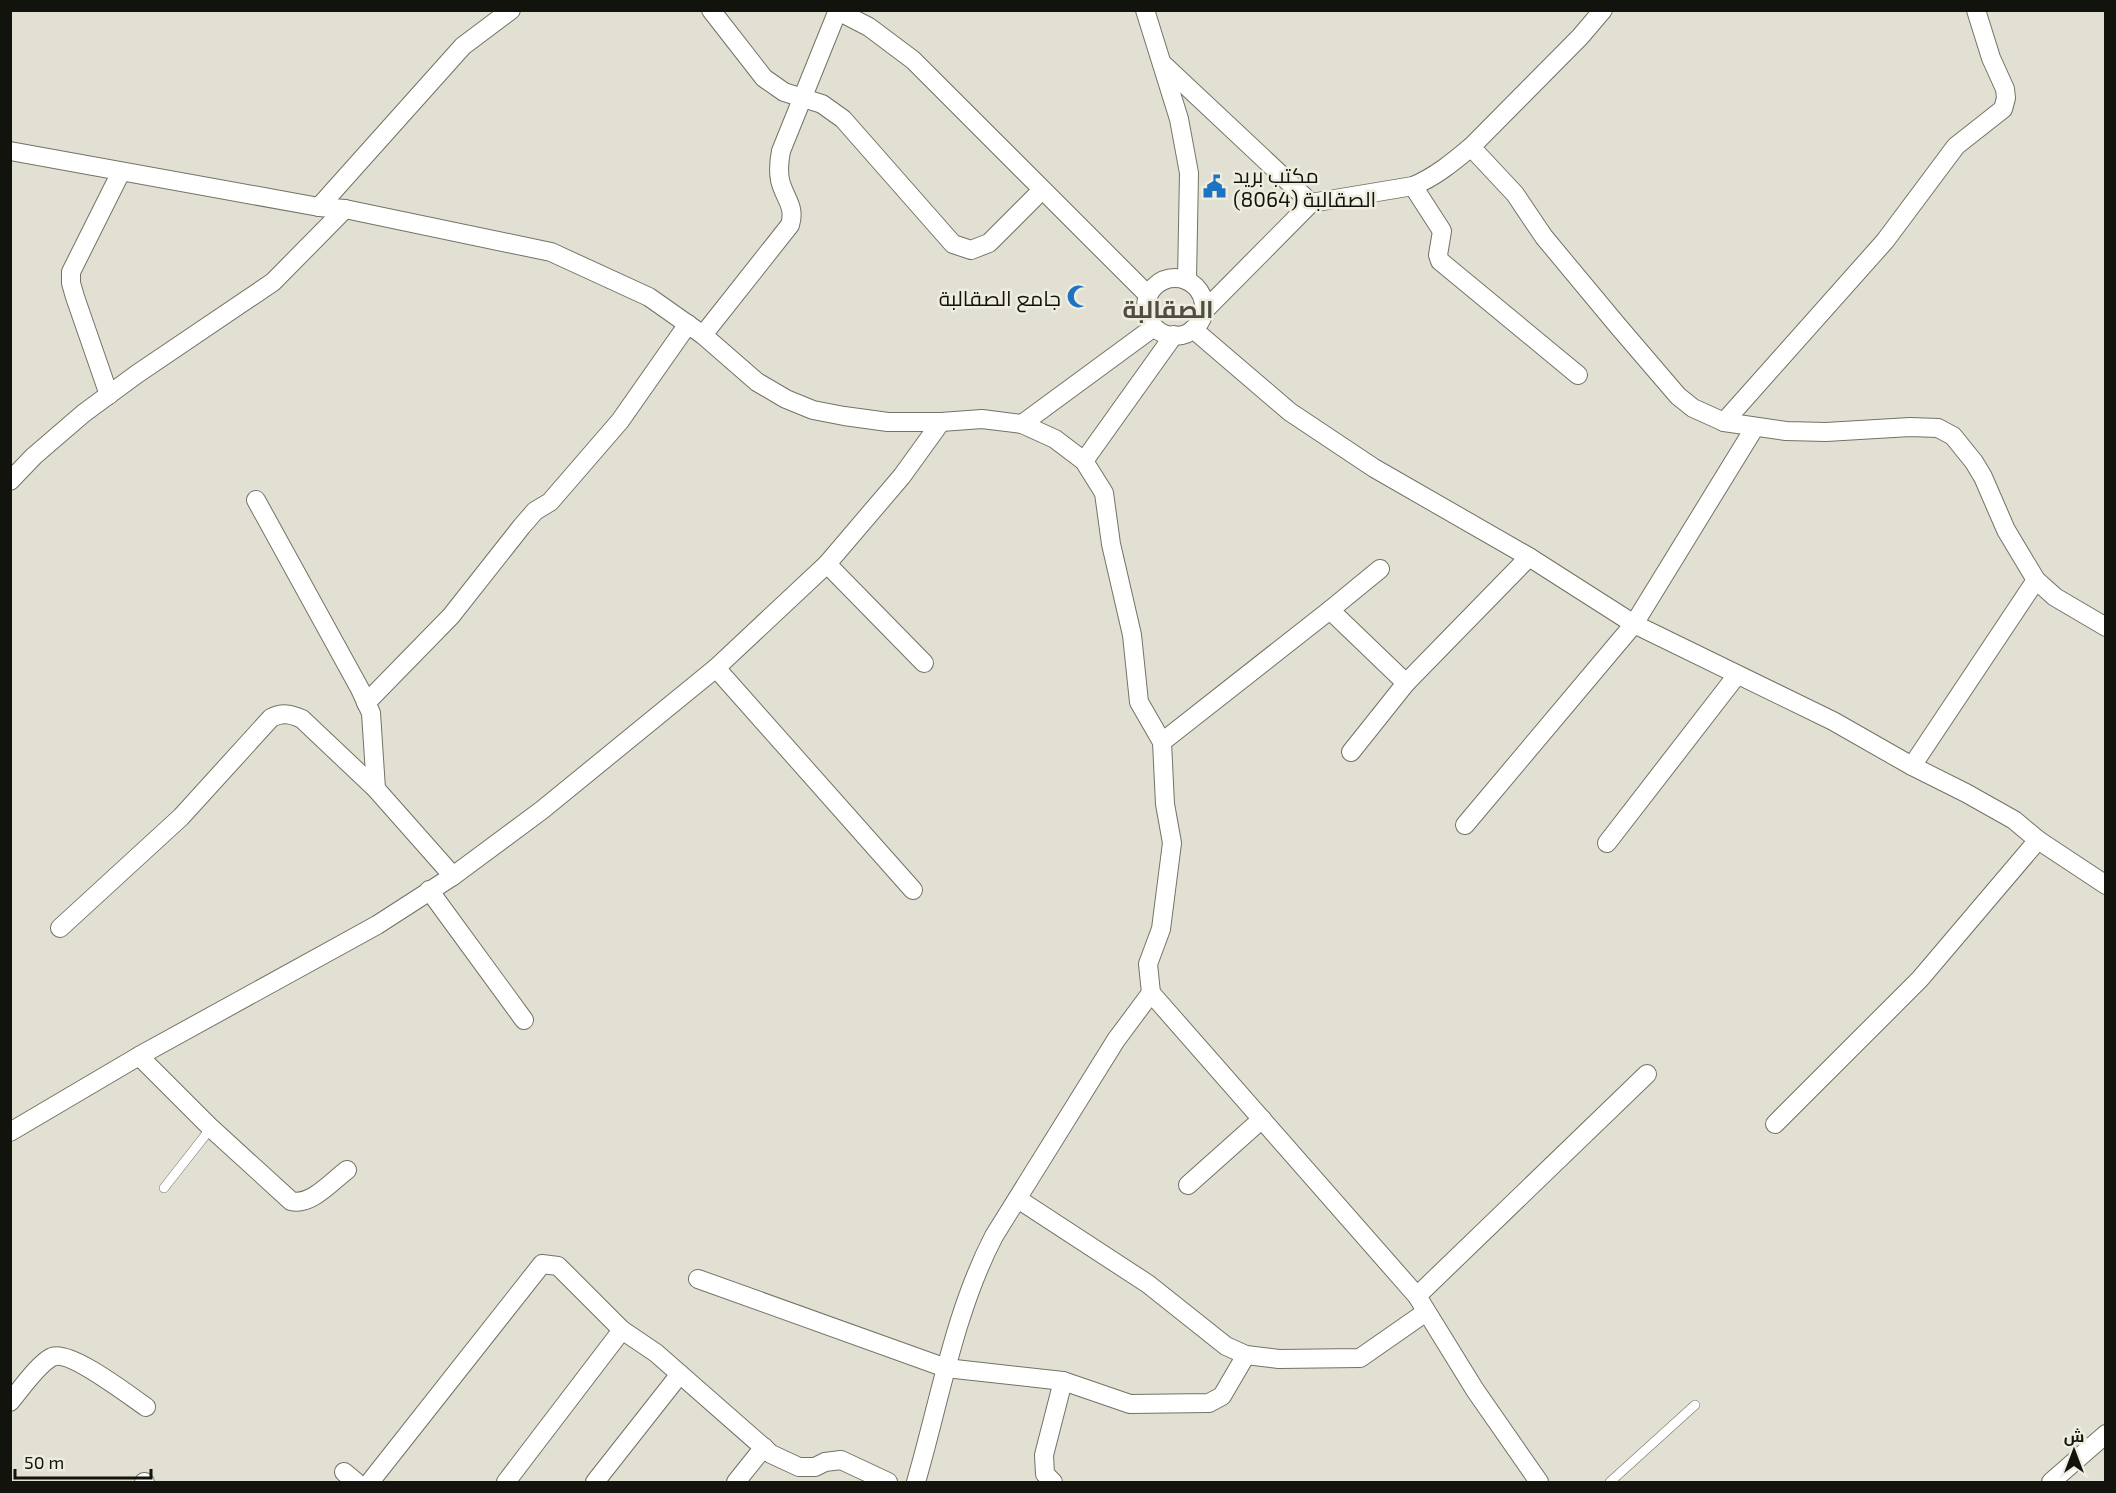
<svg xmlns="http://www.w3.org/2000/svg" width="2116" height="1493" font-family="'Exo 2',Cairo,sans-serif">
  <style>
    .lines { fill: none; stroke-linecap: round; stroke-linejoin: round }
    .service-casing { stroke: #737265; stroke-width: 10 }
    .minor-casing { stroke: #737265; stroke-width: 20 }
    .service { stroke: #fff; stroke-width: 9 }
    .minor { stroke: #fff; stroke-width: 18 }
    .labels { text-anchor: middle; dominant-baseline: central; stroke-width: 5; stroke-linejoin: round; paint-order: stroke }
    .poi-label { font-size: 21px; fill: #13130e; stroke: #efeddf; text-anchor: start }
    .quarter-label { font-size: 24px; font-weight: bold; fill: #4f4d42; stroke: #efeddf }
  </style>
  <rect width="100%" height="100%" fill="#e2e0d2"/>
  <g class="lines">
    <defs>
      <g id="service">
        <path d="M164,1188L211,1128"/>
        <path d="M1610,1482L1695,1405"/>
      </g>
      <g id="minor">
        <path d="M711,10L764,78L784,92L822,104L843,119L953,244L971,250L989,243L1042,190"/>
        <path d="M1145,10L1179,119L1189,173L1187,280"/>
        <path d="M838,11L869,27L913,60L1148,295"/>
        <path d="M1164,65L1311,203"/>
        <path d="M1471,147L1515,194L1544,237L1618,326L1678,396L1693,408L1724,422L1786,431L1826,432L1910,427L1938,428L1953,436L1974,462L1983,477L2006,530L2036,580L2055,597L2106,627"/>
        <path d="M10,151L319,207L345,209L551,252L649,297L703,335L757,382L786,399L813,410L844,416L888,422H941L982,419L1022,424L1055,439L1084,461L1104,493L1111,544L1132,635L1139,702L1162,742L1165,804L1172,843L1161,929L1148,964L1151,993L1116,1040L994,1236C954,1313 940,1400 916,1482"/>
        <path d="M1413,186L1442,231L1438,255L1440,261L1578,375"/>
        <path d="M319,207L463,46L511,10"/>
        <circle cx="1175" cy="307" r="29"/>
        <path d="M1203,312L1311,203L1413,186C1435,177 1453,162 1471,147L1580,37L1603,10"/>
        <path d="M1193,329L1290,412L1374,468L1529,557L1634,624L1833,721L1912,766L1966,793L2014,820L2038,840L2106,885"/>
        <path d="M703,335L790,225C796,206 784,198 780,180C778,169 779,161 781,151L838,10"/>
        <path d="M109,395L75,297L71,283V272L121,172"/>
        <path d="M1724,422L1885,241L1956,146L2003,109L2006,98L2005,89L1991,58L1976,10"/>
        <path d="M1022,424L1154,327"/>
        <path d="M1084,461L1174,335"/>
        <path d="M10,481L34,456L84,413L137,374L273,282L345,209"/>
        <path d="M256,500L360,689L371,713L376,789"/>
        <path d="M827,564L924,663"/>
        <path d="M1330,610L1406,683"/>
        <path d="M716,668L913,890"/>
        <path d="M366,703L451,616L522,526L535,511L550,502L620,421L688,324"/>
        <path d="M1162,742L1330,610L1380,569"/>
        <path d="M1351,752L1406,683L1529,557"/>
        <path d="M1912,766L2036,580"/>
        <path d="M1465,825L1634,624L1755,427"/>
        <path d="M1607,843L1737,675"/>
        <path d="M429,890L524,1020"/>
        <path d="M60,928L181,817L271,718C282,712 291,714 302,719L376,789L453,876"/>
        <path d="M1151,993L1417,1296L1475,1390L1539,1482"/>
        <path d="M139,1056L211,1128L291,1201C311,1206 331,1182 347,1170"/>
        <path d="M1775,1124L1920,979L2038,840"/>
        <path d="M10,1132L139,1056L377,925L453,876L542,810L716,668L827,564L902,476L941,422"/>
        <path d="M1188,1185L1262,1119"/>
        <path d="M1018,1199L1148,1284L1226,1346L1246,1355L1279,1359L1360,1358L1426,1312"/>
        <path d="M698,1279L946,1368L1063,1381L1130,1404L1209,1403L1222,1396L1246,1355"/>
        <path d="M1417,1296L1647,1074"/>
        <path d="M10,1402C21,1389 38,1364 52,1357C69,1349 130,1396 146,1407"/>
        <path d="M344,1472L356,1482"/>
        <path d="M144,1482H145"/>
        <path d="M370,1482L542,1264L558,1266L622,1330L656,1353L771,1454L799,1467H815L825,1462L841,1460L888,1482"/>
        <path d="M506,1482L622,1330"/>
        <path d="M595,1482L680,1374"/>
        <path d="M736,1482L764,1447"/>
        <path d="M1053,1482L1045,1474L1044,1455L1063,1381"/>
        <path d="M2051,1482L2106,1434"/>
      </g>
    </defs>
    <use href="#service" class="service-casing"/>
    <use href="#minor" class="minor-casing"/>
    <use href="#service" class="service"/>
    <use href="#minor" class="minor"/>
  </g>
  <defs>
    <symbol id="civic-bare" viewBox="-9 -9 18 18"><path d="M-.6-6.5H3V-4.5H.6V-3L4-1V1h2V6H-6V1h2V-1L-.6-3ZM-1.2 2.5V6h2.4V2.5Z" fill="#1d73c1" stroke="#efeddf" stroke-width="2.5" paint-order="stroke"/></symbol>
    <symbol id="mosque-bare" viewBox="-9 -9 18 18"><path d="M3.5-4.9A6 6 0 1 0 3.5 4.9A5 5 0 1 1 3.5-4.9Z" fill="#1d73c1" stroke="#efeddf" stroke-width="2.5" paint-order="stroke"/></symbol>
  </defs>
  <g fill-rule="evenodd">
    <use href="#civic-bare" x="1198" y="170" width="33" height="33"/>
    <use href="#mosque-bare" x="1062" y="280" width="33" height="33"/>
  </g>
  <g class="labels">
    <g class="poi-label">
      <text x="1233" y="174">مكتب بريد<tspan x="1233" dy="24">الصقالبة (8064)</tspan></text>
      <text x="1061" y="297" text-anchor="end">جامع الصقالبة</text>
    </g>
    <g class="quarter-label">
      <text x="1168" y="308">الصقالبة</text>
    </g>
  </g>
  <rect width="2116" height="1493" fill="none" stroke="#13130e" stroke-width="24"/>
  <g transform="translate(2074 1451)" stroke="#efeddf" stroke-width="4.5" paint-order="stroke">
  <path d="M0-4.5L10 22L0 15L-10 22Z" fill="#13130e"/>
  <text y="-9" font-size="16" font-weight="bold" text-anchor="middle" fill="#13130e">ش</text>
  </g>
  <path d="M15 1469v9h136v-9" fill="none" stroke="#13130e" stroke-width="3"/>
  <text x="24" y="1469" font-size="18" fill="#13130e" stroke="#efeddf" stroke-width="4.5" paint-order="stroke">50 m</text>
</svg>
